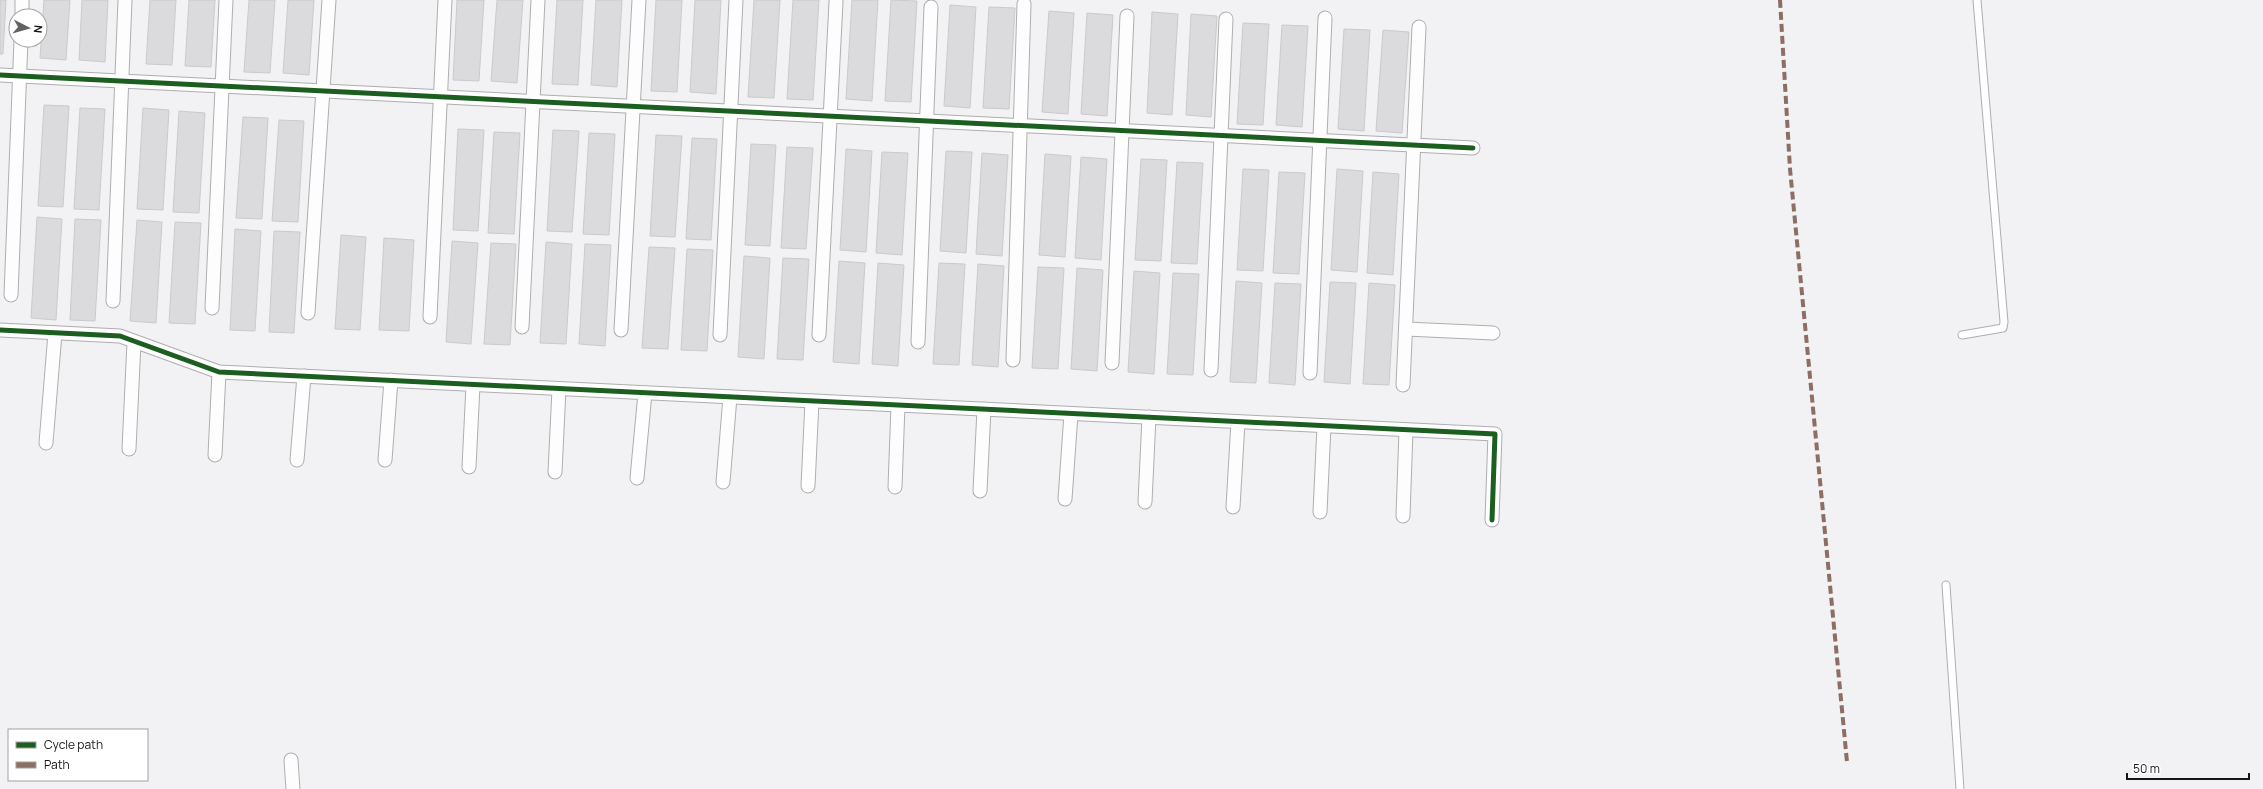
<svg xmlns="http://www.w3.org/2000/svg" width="2263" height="789" font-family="Manrope,sans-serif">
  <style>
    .building { fill: #dbdbde; stroke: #cacacc }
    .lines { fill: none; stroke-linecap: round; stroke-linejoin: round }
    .lane-casing { stroke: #aeaeb0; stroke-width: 9 }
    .street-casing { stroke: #aeaeb0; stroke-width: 15 }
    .lane { stroke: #fdfdfe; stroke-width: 7 }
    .street { stroke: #fdfdfe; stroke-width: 13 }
    .quiet { stroke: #8d6e63; stroke-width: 4; stroke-dasharray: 8 4; stroke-linecap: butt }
    .cycleway-casing { stroke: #fff; stroke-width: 8 }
    .cycleway { stroke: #1b5e20; stroke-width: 5 }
  </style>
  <rect width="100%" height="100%" fill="#f2f2f5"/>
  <g class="building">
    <path d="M0,0H6L3,54H0Z"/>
    <path d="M44,0H70L66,60L40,58Z"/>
    <path d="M82,0H108L105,62L79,60Z"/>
    <path d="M150,0H176L172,65L146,64Z"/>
    <path d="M189,0H215L211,67L185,66Z"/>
    <path d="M249,0H275L270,73L244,72Z"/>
    <path d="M288,0H314L309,75L283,73Z"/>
    <path d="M457,0H484L479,81L453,80Z"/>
    <path d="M497,0H523L517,83L491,81Z"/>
    <path d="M557,0H583L578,85L552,84Z"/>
    <path d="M596,0H622L617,87L591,85Z"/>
    <path d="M656,0H682L677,92L651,91Z"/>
    <path d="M695,0H721L716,94L690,92Z"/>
    <path d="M754,0H780L774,98L748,97Z"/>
    <path d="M793,0H819L813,100L787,99Z"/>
    <path d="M852,0H878L872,101L846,99Z"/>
    <path d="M891,0L917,1L911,102L885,101Z"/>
    <path d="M950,5L976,7L970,108L944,106Z"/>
    <path d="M989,7L1015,8L1009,109L983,108Z"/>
    <path d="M1049,11L1074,13L1068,114L1042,112Z"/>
    <path d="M1152,12L1178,14L1172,115L1147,113Z"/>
    <path d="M1087,13L1113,15L1107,116L1081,114Z"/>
    <path d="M1191,14L1217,16L1211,117L1186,115Z"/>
    <path d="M1243,23L1269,24L1263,125L1237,124Z"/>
    <path d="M1282,25L1308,26L1302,127L1276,125Z"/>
    <path d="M1344,29L1370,30L1364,131L1338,129Z"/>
    <path d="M1383,30L1409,32L1402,133L1376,131Z"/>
    <path d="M44,105L69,106L63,207L38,206Z"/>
    <path d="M80,108L105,109L99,210L74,209Z"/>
    <path d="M143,108L169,110L163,210L137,209Z"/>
    <path d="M179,111L205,113L199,213L173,212Z"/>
    <path d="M243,117L268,118L262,219L236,218Z"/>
    <path d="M279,120L304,121L298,222L272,221Z"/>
    <path d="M458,129L484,130L478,231L453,230Z"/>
    <path d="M553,130L579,131L572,232L547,231Z"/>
    <path d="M494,132L520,133L514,234L488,233Z"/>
    <path d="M589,133L615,134L609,235L583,234Z"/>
    <path d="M656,135L682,136L675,237L650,236Z"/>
    <path d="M692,138L717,139L711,240L686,239Z"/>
    <path d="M751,144L776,145L770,246L745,245Z"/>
    <path d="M787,147L813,148L806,249L781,248Z"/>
    <path d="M846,149L872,151L866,252L840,250Z"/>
    <path d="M946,151L972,152L966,253L940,251Z"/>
    <path d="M882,152L908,153L902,255L876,253Z"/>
    <path d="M982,153L1008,155L1002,256L976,254Z"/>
    <path d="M1045,154L1071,156L1065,257L1039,255Z"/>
    <path d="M1081,157L1107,159L1101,260L1075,258Z"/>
    <path d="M1141,159L1167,160L1161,261L1135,260Z"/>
    <path d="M1177,162L1203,163L1197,264L1171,263Z"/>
    <path d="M1243,169L1269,170L1263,271L1237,270Z"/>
    <path d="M1337,169L1363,171L1357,272L1331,270Z"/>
    <path d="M1279,172L1305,173L1299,274L1273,273Z"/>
    <path d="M1373,172L1399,174L1393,275L1367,273Z"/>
    <path d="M37,217L62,219L56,320L31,318Z"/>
    <path d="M75,219L101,220L95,321L70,320Z"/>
    <path d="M137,220L162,222L156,323L130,321Z"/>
    <path d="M175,222L201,223L195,324L169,323Z"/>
    <path d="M235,229L261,231L255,331L230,330Z"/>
    <path d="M274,231L300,232L294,333L269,332Z"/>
    <path d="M341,235L366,237L360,330L335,329Z"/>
    <path d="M384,238L414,240L409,331L379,330Z"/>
    <path d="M452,241L478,243L471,344L446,342Z"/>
    <path d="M546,242L572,244L566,344L540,343Z"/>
    <path d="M491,243L516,244L510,345L484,344Z"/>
    <path d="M585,244L611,245L605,346L579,344Z"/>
    <path d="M649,247L675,248L668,349L642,348Z"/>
    <path d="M687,249L713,250L707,351L681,350Z"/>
    <path d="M744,256L770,258L764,359L738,357Z"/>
    <path d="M783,258L809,259L803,360L777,359Z"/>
    <path d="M839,261L865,263L859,364L833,362Z"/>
    <path d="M878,263L904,265L898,366L872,364Z"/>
    <path d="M939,263L965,264L959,365L933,364Z"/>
    <path d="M978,264L1004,266L998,367L972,365Z"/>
    <path d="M1038,267L1064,268L1058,369L1032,368Z"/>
    <path d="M1077,268L1103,270L1097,371L1071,369Z"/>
    <path d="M1134,271L1160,273L1154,374L1128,372Z"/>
    <path d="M1173,273L1199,274L1193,375L1167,374Z"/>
    <path d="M1236,281L1262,283L1256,383L1230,382Z"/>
    <path d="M1330,282L1356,283L1350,384L1324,382Z"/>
    <path d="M1275,283L1301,284L1295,385L1269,383Z"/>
    <path d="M1369,283L1395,285L1389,385L1363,384Z"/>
  </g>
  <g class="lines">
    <defs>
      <g id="lane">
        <path d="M1962,335L2003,328L2004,322L1977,0"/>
        <path d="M1946,585L1960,789"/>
      </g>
      <g id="street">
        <path d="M22,16V0"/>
        <path d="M0,75L1473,148"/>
        <path d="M11,295L21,40"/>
        <path d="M113,301L125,0"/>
        <path d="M212,308L226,0"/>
        <path d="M308,313L329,0"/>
        <path d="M430,317L445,0"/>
        <path d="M522,327L538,0"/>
        <path d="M1406,329L1493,333"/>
        <path d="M0,330L120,336L219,372L1495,434L1492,520"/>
        <path d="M621,330L639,0"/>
        <path d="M720,335L736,0"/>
        <path d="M819,335L836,2"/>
        <path d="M918,342L931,7"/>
        <path d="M1013,360L1024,4"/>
        <path d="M1112,363L1127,16"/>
        <path d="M1211,370L1226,19"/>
        <path d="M1310,373L1325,18"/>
        <path d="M1403,385L1419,27"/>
        <path d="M46,443L55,333"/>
        <path d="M129,449L134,342"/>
        <path d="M215,455L219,372"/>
        <path d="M297,460L304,376"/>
        <path d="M385,460L391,380"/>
        <path d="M469,467L473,385"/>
        <path d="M555,472L559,389"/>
        <path d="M637,478L645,393"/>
        <path d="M723,482L730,397"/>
        <path d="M808,486L812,401"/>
        <path d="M895,487L898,405"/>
        <path d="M980,491L984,409"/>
        <path d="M1065,499L1071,414"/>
        <path d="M1145,502L1149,417"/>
        <path d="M1233,507L1238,422"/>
        <path d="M1320,512L1324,426"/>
        <path d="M1403,516L1406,430"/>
        <path d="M291,760L293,789"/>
      </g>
    </defs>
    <use href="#lane" class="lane-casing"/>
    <use href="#street" class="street-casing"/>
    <use href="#lane" class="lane"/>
    <use href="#street" class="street"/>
    <path class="quiet" d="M1780,0L1790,169L1847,762"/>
    <defs>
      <g id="cycleway">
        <path d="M0,75L1473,148"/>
        <path d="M0,330L120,336L219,372L1495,434L1492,520"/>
      </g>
    </defs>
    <use href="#cycleway" class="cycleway-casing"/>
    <use href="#cycleway" class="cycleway"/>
  </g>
  <rect x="8" y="729" width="140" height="52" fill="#ffffff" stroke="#a1a1a2"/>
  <rect x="16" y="742" width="20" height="6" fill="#1b5e20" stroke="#a1a1a2"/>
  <text x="44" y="749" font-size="12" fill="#151517">Cycle path</text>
  <rect x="16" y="762" width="20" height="6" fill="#8d6e63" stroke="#a1a1a2"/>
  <text x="44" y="769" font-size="12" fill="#151517">Path</text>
  <g transform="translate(28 28) rotate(96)"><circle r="19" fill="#ffffff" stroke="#a1a1a2"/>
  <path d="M0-3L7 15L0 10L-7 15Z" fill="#626265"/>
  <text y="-6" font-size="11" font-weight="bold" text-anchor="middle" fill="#151517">N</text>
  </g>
  <path d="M2127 773v6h122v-6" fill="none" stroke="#151517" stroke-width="2"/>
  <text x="2133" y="773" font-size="12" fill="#151517" stroke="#ffffff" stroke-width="3" paint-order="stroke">50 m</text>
</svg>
